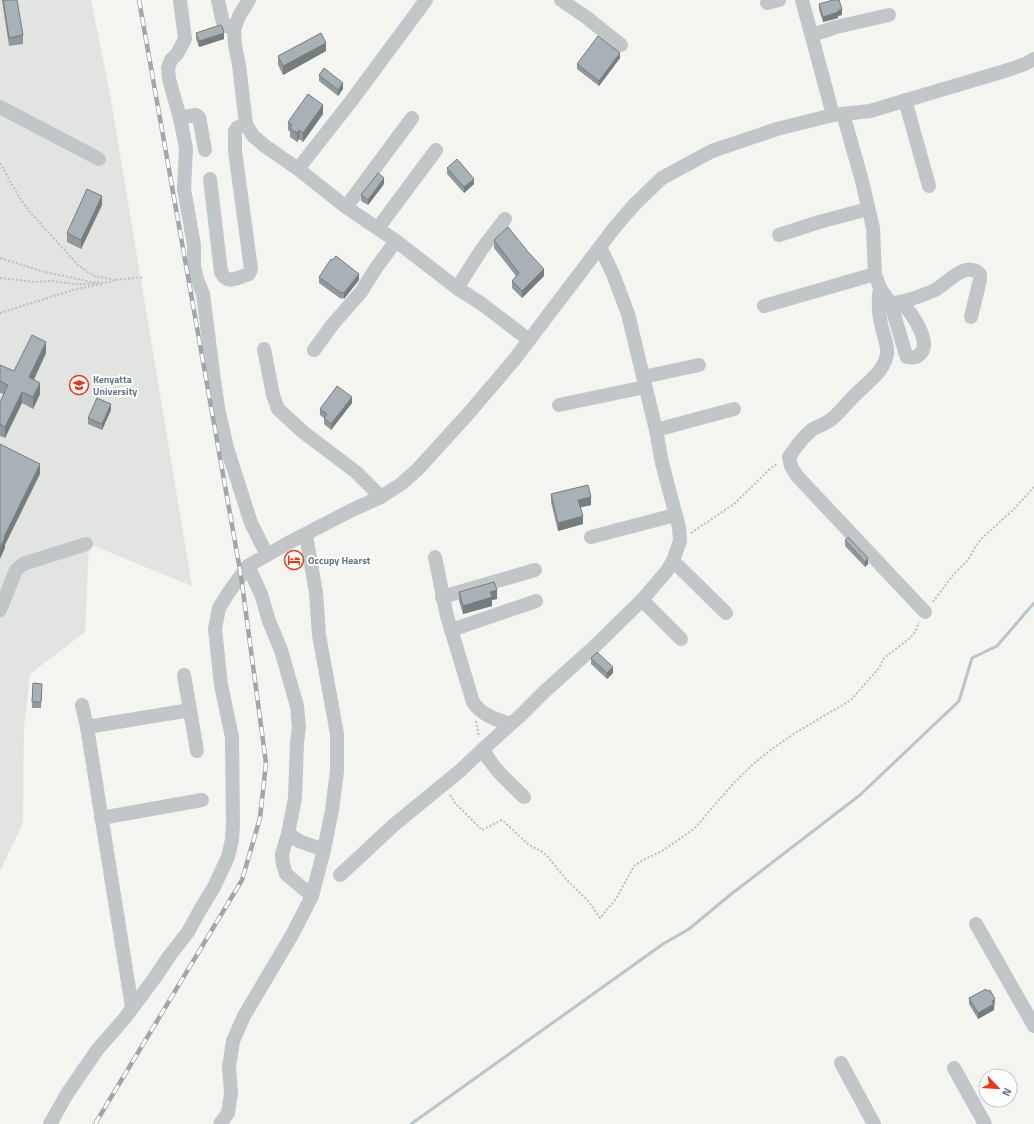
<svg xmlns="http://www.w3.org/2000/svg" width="1034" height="1124" font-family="'Titillium Web',sans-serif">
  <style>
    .built { fill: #e2e4e1 }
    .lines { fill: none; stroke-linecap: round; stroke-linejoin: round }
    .stream { stroke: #b8c6ca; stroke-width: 3 }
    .path { stroke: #bdbfc1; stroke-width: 2; stroke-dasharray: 2 2; stroke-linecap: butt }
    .minor { stroke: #c1c6c8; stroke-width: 14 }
    .rail-casing { stroke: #9fa7ac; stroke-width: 4.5 }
    .rail { stroke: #fff; stroke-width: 3; stroke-dasharray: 9; stroke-linecap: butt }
    .wall { fill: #90999d }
    .shaded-wall { fill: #767d7f }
    .building { fill: #a8b2b6; stroke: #767d7f }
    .labels { text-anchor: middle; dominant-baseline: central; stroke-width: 4; stroke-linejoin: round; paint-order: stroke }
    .poi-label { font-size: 10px; font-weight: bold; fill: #627783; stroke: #fff; text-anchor: start }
  </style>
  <rect width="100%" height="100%" fill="#f4f4f0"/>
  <path class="built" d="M0,0H91L110,94L192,586L89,544L85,632L30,674L24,728L23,823L0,871Z"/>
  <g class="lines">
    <path class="stream" d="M411,1124L663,944L689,929L730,895L860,795L959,701L972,658L997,646L1034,603"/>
    <g class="path">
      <path d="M0,163L19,197L30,212L78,265L94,276L116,280L105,283L91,282L41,271L0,258"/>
      <path d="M0,278L35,282L51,281L74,284H98"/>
      <path d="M116,280L144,277"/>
      <path d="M0,313L76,289L103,284"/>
      <path d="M691,533L734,504L771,468L778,463"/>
      <path d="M933,602L953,575L968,560L974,549L981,539L1014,509L1034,487"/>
      <path d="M476,721L479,737"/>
      <path d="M450,795L455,803L482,830L502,820L529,845L541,851L548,857L565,878L589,902L600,918L616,899L634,866L643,860L662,851L694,829L731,786L752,765L772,749L795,733L851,700L879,668L884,658L910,638L915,632L919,622"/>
    </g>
    <g class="minor">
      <path d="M180,0L185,39L177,54L171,60L168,68L169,79L180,118L186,148L184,189L194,245V267L197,279L203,294L213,373L218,408L227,448L251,523L267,555"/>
      <path d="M218,0L223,23L234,30"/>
      <path d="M249,0L239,16L234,30L235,45L239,65L246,124L253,136L265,146L298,169L346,207L396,241L457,288L482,304L529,340"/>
      <path d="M561,0L586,17L621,45"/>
      <path d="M802,0L833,115"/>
      <path d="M767,3L779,0"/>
      <path d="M812,35L836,27L889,15"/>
      <path d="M905,100L929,186"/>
      <path d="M0,107L99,159"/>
      <path d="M843,114L861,177L873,228L875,274L880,288L891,304L906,355L907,357C912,358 916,358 919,355C934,343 910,311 901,302"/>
      <path d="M180,118L196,115L199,117L205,150"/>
      <path d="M298,169L352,100L426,0"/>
      <path d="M210,179L221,272C227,286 239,277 249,274L251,269L235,151V131L237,128L246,124"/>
      <path d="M346,207L412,118"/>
      <path d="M378,228L436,150"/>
      <path d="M779,235L819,222L868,209"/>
      <path d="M457,288L482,249L505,219"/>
      <path d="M880,288C878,300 878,311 881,324C883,334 888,344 887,354C884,373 865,384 853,397C847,403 841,411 834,417C828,423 821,425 813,429C803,436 796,447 789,457L791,466L797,476L925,612"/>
      <path d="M894,303C906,301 924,295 935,290C948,283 965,260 980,274V280L971,317"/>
      <path d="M764,306L875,274"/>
      <path d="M264,349L273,395L278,409L303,432L356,472L381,497"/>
      <path d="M314,350L333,324L361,292L376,268L396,241"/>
      <path d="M643,377L699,365"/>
      <path d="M559,405L645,387"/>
      <path d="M656,430L734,409"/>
      <path d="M591,537L675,515"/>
      <path d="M435,557L447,616L473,702C481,715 497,720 511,724"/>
      <path d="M673,561L726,613"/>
      <path d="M248,566L261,594L269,621L281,650L297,706L299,727L297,743L295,798L288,834L282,854L283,864L286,874L312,896"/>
      <path d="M442,597L535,570"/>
      <path d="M642,600L681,639"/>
      <path d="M0,610L16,570L23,564L86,544"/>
      <path d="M451,630L536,601"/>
      <path d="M184,675L197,751"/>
      <path d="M82,705L87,727L132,1007"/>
      <path d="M87,727L190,710"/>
      <path d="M483,749C492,768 509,782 524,797"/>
      <path d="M101,818L202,800"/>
      <path d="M288,834L299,841L324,850"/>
      <path d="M340,875L395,824L461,770L483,749L521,715L544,692L594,647L642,600L666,572L673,561L680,541L679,527L662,463L656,430L628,314L613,274L600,247"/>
      <path d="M976,924L1034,1026"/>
      <path d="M841,1063L874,1124"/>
      <path d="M954,1068L985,1124"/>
      <path d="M50,1124L67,1094L97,1050L125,1018L156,976L170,955L188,932L200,910L214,887L228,857L232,840L233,824L232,737L221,685L215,629L219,608L229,592L248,566L288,543L352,510L381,497L401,484L417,470L468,414L514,360L615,227L634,205L662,178L712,151L777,129L833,115L870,111L1008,70L1025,64L1034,59"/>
      <path d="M220,1124L228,1113L231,1093L229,1067L233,1041L244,1016L292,935L312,896L324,850L332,810L337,771V734L319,635L316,593L306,535"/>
    </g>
    <defs>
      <path id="rail" d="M95,1124L242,880L260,818L266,763L241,576L139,0"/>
    </defs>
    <use href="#rail" class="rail-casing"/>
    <use href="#rail" class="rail"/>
  </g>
  <g class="wall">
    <path d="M2,0H17L23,35V44L9,46Z"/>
    <path d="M819,4L842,15L838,16V18L823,22L819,10Z"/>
    <path d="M196,33L224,39L199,47L196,39Z"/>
    <path d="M326,51L283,75L278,65V56Z"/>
    <path d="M620,58L599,86L577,69V64Z"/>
    <path d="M319,75L343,89L338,96L319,81Z"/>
    <path d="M323,114L303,142L299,139L297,142L290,137V132L288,130V122Z"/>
    <path d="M447,168L474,184L464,193L447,174Z"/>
    <path d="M384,184L368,205L361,201V195Z"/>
    <path d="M102,205L81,249L67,242V233Z"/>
    <path d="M494,240L544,276L522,298L512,288V281L516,276L494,248Z"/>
    <path d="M319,277L359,280L344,299L342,298L341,299L319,283Z"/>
    <path d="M46,353L34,380L40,394L33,409L22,403L5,438L0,436V402L4,394L0,393V365L14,371Z"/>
    <path d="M352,403L331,430L324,424V418L320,415V409Z"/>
    <path d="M111,410L102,430L88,424V418Z"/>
    <path d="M551,494L591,505L581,507L583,524L558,531L551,502Z"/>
    <path d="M845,540L868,564L865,567L845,546Z"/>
    <path d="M459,592L497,599L492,600V606L463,614L459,601Z"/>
    <path d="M591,658L613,673L607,679L591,664Z"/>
    <path d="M33,683L42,684L41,708H32Z"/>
    <path d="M969,998L995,1005H994V1010L978,1019L969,1004Z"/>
  </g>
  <g class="shaded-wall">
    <path d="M842,9V15L838,16V18L823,22V17Z"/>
    <path d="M224,33V39L199,47V41Z"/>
    <path d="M326,43V51L283,75V66Z"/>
    <path d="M620,53V58L599,86V81Z"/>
    <path d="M343,83V89L338,96V90Z"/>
    <path d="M323,105V114L303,142V133Z"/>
    <path d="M299,130V139L297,142V133Z"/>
    <path d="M384,178V184L368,205V200Z"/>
    <path d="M474,179V184L464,193V187Z"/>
    <path d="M102,196V205L81,249V240Z"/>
    <path d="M544,269V276L522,298V291Z"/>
    <path d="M359,274V280L344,299V293Z"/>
    <path d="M46,342V353L29,389V377Z"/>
    <path d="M40,383V394L33,409V397Z"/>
    <path d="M22,392V403L5,438V427Z"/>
    <path d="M352,397V403L331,430V424Z"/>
    <path d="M111,404V410L102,430V424Z"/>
    <path d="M40,464V474L5,545V548L0,559V548L4,537Z"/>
    <path d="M591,497V505L578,508V500Z"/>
    <path d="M583,516V524L558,531V523Z"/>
    <path d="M868,558V564L865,567V562Z"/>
    <path d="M497,590V599L492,600V606L463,614V606L490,592Z"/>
    <path d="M613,667V673L607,679V673Z"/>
    <path d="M995,999L994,1010L978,1019V1013L992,1001Z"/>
  </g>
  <g class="building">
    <path d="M3,0H17L23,35L9,38Z"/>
    <path d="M833,0H839L842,9L838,11V12L823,17L819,4Z"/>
    <path d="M220,25L222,26L224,33L199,41L196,33Z"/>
    <path d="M321,33L326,43L283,66L278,56Z"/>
    <path d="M598,36L620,53L599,81L577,64Z"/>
    <path d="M324,68L343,83L338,90L319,75Z"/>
    <path d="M308,94L323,105L303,133L299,130L297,133L290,128L292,125L288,122Z"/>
    <path d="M457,159L474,179L464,187L447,168Z"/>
    <path d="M378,173L384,178L368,200L361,195Z"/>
    <path d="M87,189L102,196L81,240L67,233Z"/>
    <path d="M508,227L529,253L544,269L522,291L512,281L519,273L494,240Z"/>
    <path d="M336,256L359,274L344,293L342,292L341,293L319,277L331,259L332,260Z"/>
    <path d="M32,335L46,342L29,377L40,383L33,397L22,392L5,427L0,424V402L8,385L0,381V365L14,371Z"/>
    <path d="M337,386L352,397L331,424L324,418L327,414L320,409Z"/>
    <path d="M97,398L111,404L102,424L88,418Z"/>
    <path d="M0,444L40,464L4,537H5L0,548Z"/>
    <path d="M588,485L591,497L578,500L583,516L558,523L551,494Z"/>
    <path d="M848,537L868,558L865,562L845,540Z"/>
    <path d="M494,582L497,590L490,592L492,597L463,606L459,592Z"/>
    <path d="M597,652L613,667L607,673L591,658Z"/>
    <path d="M33,683L42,684L41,702H32Z"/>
    <path d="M986,989L987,991L990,990L995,999L992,1001L994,1004L978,1013L969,998Z"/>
  </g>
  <defs>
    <symbol id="university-ring" viewBox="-11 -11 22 22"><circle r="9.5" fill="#fff" stroke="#eb3819" stroke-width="1.5"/><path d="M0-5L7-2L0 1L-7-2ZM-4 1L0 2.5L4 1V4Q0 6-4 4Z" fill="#eb3819"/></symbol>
    <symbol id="hotel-ring" viewBox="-11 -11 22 22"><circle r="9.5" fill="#fff" stroke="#eb3819" stroke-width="1.5"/><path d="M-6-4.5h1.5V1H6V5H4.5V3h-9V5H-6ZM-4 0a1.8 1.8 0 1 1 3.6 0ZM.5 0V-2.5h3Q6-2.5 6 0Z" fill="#eb3819"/></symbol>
  </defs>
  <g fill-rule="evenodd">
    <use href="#university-ring" x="68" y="374" width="22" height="22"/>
    <use href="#hotel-ring" x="283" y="549" width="22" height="22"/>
  </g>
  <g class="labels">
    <g class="poi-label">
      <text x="93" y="379">Kenyatta<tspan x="93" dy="12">University</tspan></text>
      <text x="308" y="560">Occupy Hearst</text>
    </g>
  </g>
  <g transform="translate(998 1088) rotate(115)"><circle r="19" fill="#ffffff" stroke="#c0c9cd"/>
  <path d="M0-3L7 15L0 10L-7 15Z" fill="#eb3819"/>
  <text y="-6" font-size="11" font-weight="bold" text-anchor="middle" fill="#627783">N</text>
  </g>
</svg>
